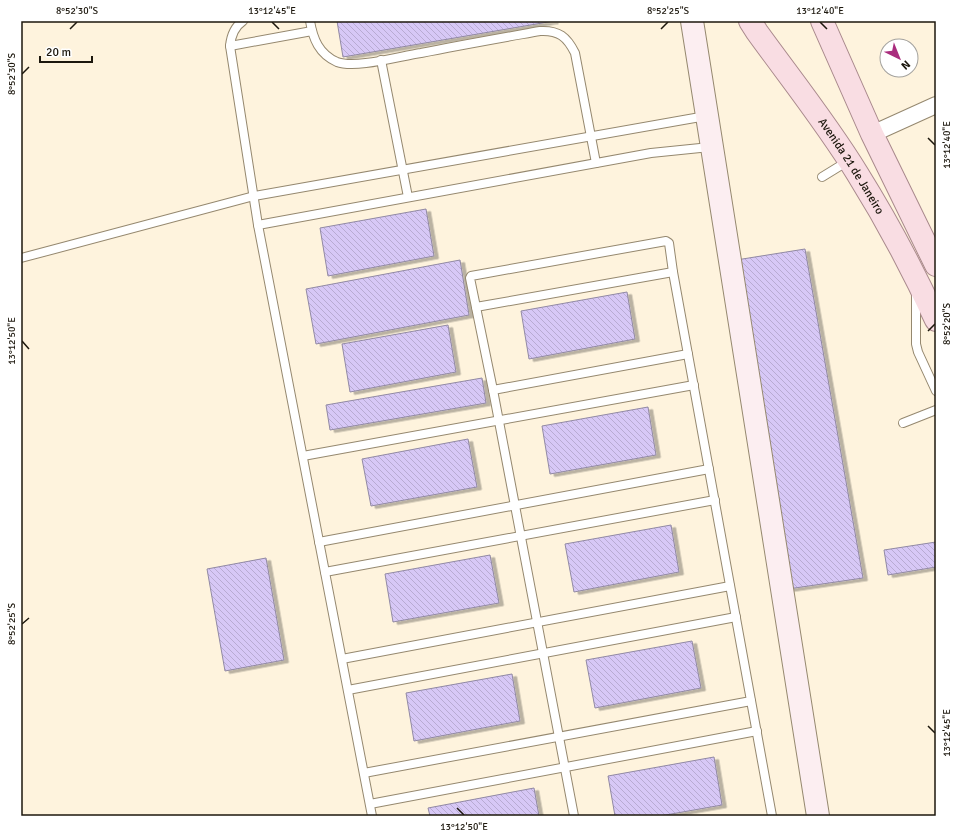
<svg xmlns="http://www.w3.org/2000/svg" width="957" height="837" font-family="Signika,sans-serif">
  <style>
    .building { fill: url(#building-back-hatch); stroke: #9189a3; filter: url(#shadow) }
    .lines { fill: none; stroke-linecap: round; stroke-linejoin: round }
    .lane-casing { stroke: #95886f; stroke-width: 10 }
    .street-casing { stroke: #95886f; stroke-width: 18 }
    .secondary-casing { stroke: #95886f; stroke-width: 24 }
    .primary-casing { stroke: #a9898c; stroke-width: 24 }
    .lane { stroke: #fff; stroke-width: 8 }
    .street { stroke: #fff; stroke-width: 16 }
    .secondary { stroke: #fceef1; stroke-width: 22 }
    .primary { stroke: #f9dde3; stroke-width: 22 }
    .ticks { fill: none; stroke: #1c170d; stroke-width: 1.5 }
    .labels { text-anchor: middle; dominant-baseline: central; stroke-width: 3; stroke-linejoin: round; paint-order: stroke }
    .street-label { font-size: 12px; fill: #1c170d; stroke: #fff }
    .neatline { fill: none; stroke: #1c170d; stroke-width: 1.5 }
    .ticks-label { font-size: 10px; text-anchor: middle; fill: #1c170d }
  </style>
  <defs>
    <pattern id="building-back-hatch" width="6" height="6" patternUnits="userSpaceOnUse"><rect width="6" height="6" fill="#d7c8f6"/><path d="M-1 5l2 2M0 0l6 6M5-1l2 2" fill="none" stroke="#b8abd2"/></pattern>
    <filter id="shadow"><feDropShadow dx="4.5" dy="2.5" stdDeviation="0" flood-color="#0004"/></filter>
  </defs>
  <rect width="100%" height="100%" fill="#fef3dd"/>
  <g class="building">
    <path d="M337,21H554L343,57Z"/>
    <path d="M426,209L434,256L328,276L320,228Z"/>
    <path d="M805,249L863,578L788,589L730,261Z"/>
    <path d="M460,260L469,315L316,344L306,289Z"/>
    <path d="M627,292L635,339L529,359L521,311Z"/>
    <path d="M448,325L456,372L350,392L342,344Z"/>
    <path d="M482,378L486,403L330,430L326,405Z"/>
    <path d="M648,407L656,455L550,474L542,426Z"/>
    <path d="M468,439L477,487L371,506L362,459Z"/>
    <path d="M671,525L679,572L574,592L565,544Z"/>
    <path d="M936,542V567L888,575L884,550Z"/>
    <path d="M490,555L499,603L393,622L385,574Z"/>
    <path d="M266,558L284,660L225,671L207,569Z"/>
    <path d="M692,641L701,688L595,708L586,660Z"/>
    <path d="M512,674L520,721L414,741L406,693Z"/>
    <path d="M714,757L722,805L660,816H615L608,776Z"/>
    <path d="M534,788L539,816H430L428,808Z"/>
  </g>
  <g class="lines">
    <defs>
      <g id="lane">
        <path d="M243,21C234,27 231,36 230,46L258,225L372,816"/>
        <path d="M310,21C313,39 319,54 337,62C356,69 400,56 421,53C461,45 501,38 540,31C559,30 567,37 575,53L596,163"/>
        <path d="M230,46L312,31"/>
        <path d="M381,60L408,197"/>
        <path d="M822,177L848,161"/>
        <path d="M258,225L651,153L710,147"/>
        <path d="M21,258L254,196L706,116"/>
        <path d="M916,292V344L918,352L936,391"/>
        <path d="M476,307L673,272"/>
        <path d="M493,390L688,354"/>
        <path d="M903,423L936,410"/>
        <path d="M303,456L694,385"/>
        <path d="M319,542L709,469"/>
        <path d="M325,572L715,500"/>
        <path d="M342,659L730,586"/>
        <path d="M348,690L736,617"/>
        <path d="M364,773L751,701"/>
        <path d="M370,804L757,731"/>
        <path d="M574,816L493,390L470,278L471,276L666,241L669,243L673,272L772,816"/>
      </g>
      <path id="street" d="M872,134L936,105"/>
      <path id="secondary" d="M692,21L818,816"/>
      <g id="primary">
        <path id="s1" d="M750,21L757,32C791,79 827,124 857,173C887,221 913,270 936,320"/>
        <path d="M822,21L872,134L936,265"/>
      </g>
    </defs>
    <use href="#lane" class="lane-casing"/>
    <use href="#street" class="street-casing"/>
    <use href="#secondary" class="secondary-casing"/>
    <use href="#primary" class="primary-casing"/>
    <use href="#lane" class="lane"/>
    <use href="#street" class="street"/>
    <use href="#secondary" class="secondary"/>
    <use href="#primary" class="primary"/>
  </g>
  <path class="ticks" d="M272,22L279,29M820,22L827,29M70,29L77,22M661,29L668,22M22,74L29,67M928,138L935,145M928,331L935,324M22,341L29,349M22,624L29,618M928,726L935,733M457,808L464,815"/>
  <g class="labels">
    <g class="street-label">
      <text stroke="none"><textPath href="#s1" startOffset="177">Avenida 21 de Janeiro</textPath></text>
    </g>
  </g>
  <rect width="957" height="837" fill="none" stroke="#ffffff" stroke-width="44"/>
  <g transform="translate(899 58) rotate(137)"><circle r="19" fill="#ffffff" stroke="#a4a29e"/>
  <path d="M0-3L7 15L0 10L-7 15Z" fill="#aa2d7e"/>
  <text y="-6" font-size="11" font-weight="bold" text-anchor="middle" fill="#1c170d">N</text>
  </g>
  <path d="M40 56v6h52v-6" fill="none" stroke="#1c170d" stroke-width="2"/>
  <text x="46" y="56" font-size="12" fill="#1c170d" stroke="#ffffff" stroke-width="3" paint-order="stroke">20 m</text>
  <rect x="22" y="22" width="913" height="793" class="neatline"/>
  <g class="ticks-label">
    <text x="77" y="14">8°52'30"S</text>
    <text x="272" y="14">13°12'45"E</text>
    <text x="668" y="14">8°52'25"S</text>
    <text x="820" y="14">13°12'40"E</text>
    <text transform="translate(11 74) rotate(-90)" y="4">8°52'30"S</text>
    <text transform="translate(946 145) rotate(-90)" y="4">13°12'40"E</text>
    <text transform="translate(946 324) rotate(-90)" y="4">8°52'20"S</text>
    <text transform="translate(11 341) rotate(-90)" y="4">13°12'50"E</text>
    <text transform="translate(11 624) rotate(-90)" y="4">8°52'25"S</text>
    <text transform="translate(946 733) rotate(-90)" y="4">13°12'45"E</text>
    <text x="464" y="830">13°12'50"E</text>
  </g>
</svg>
